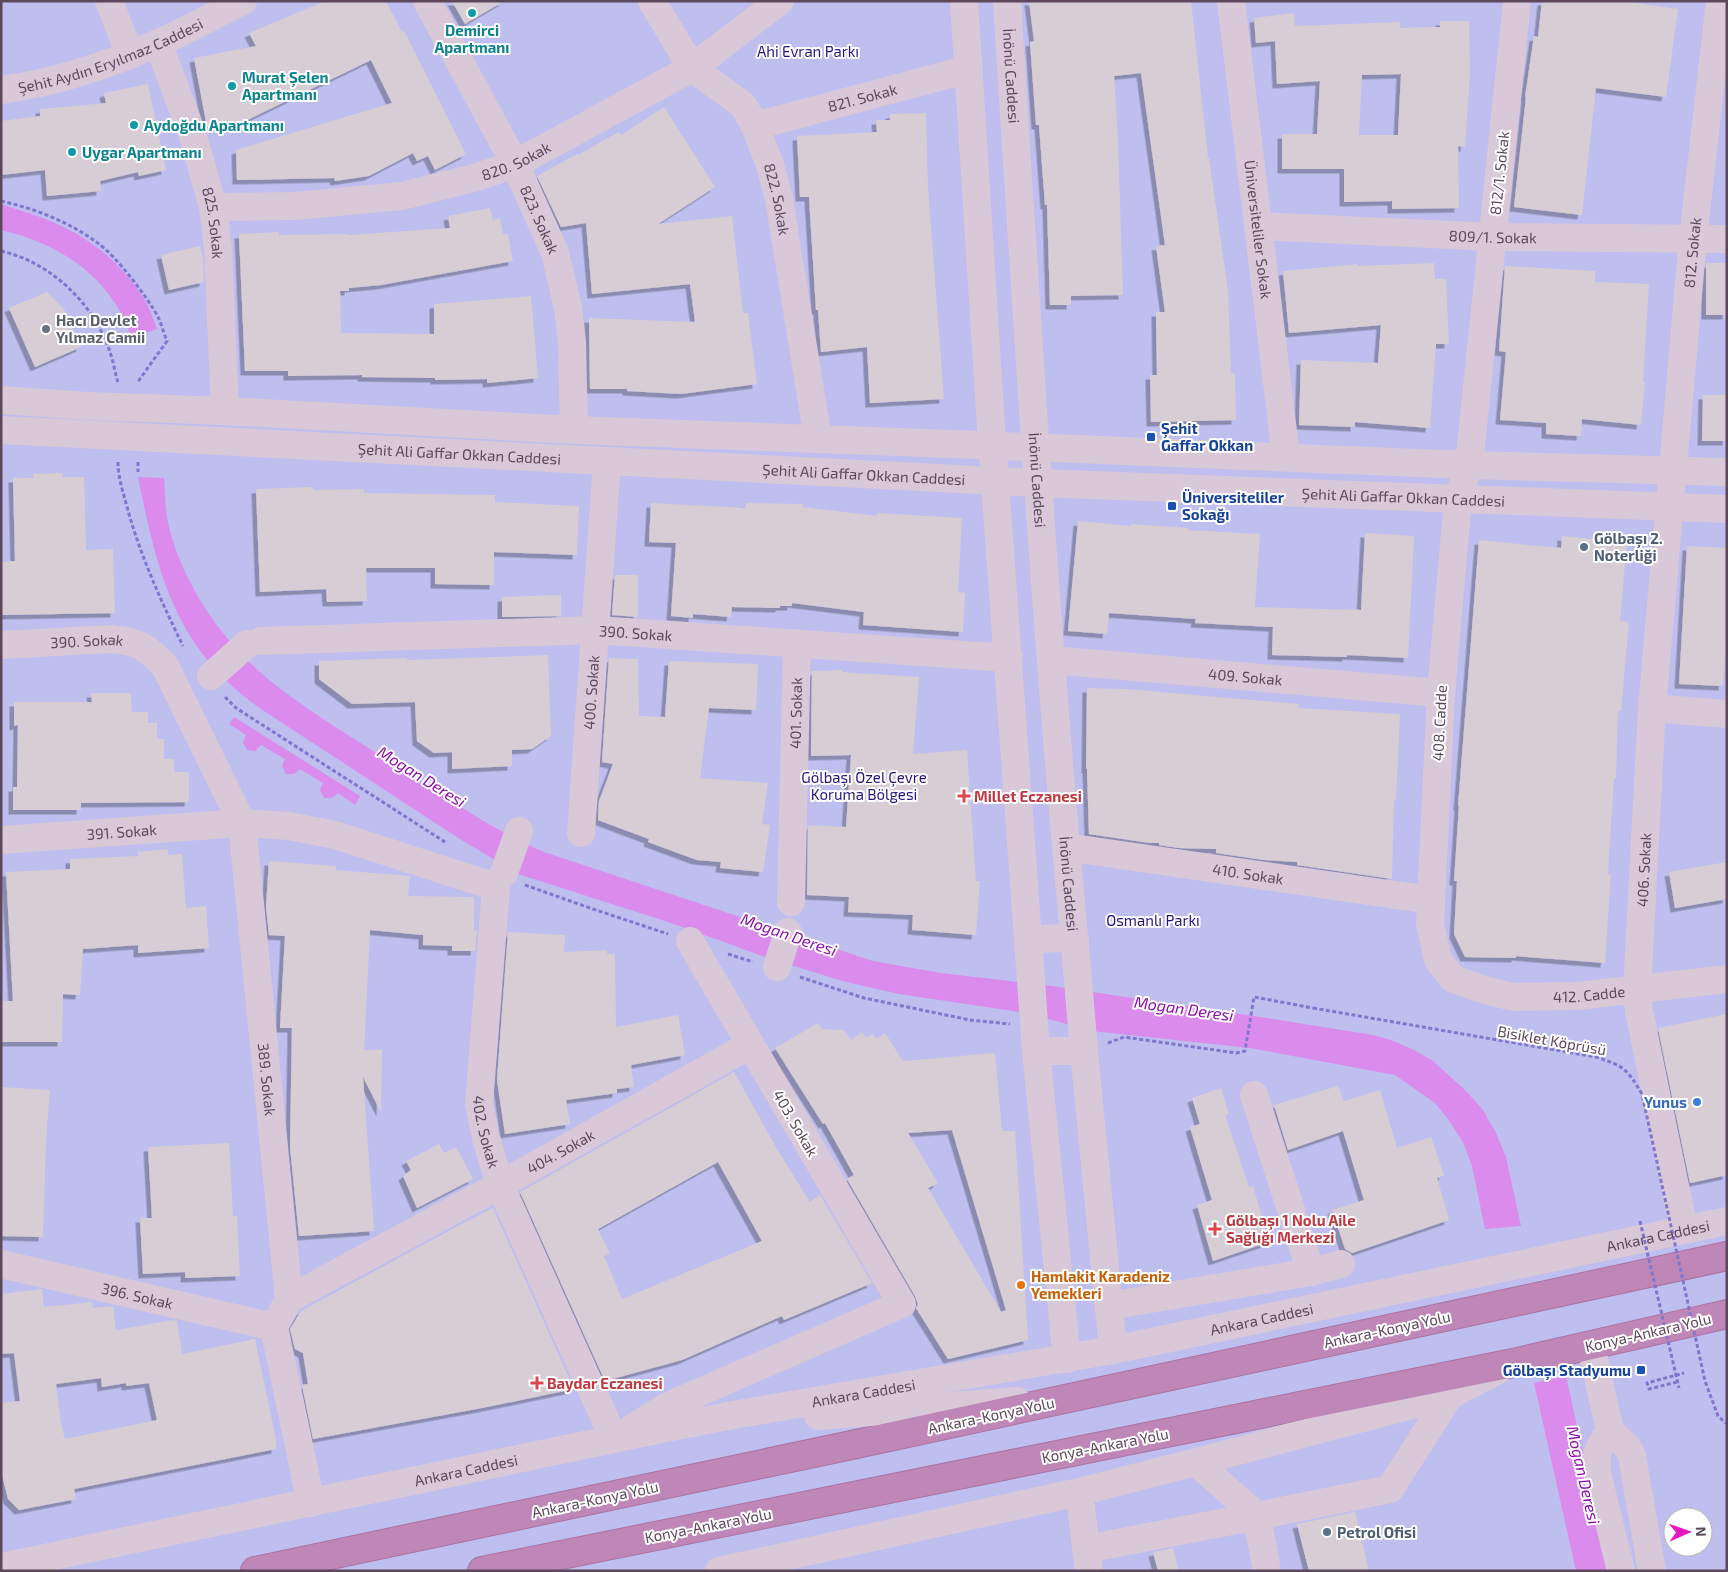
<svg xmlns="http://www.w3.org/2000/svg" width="1728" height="1572" font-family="'Exo 2',sans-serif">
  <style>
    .green { fill: #bebeef; fill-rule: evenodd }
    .water { fill: #da8bec }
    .building { fill: #d7ced5; fill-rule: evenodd; filter: url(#shadow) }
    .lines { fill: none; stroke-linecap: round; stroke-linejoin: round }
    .highway-casing { stroke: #aa72a2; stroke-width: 30 }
    .path { stroke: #8076cd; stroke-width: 3; stroke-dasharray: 4 2.5; stroke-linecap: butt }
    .minor { stroke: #d9c9d8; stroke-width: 28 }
    .highway { stroke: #be87b7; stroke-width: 28 }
    .path-bridge { stroke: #8076cd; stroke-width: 3; stroke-dasharray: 4 2.5; stroke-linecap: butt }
    .minor-bridge { stroke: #d9c9d8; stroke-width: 28 }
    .culture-dot { fill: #0f9aa8; stroke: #fff; stroke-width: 2 }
    .worship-dot { fill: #6b7280; stroke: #fff; stroke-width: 2 }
    .transit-dot { fill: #1a4fb4; stroke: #fff; stroke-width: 2 }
    .service-dot { fill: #5c6f8a; stroke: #fff; stroke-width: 2 }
    .health-dot { fill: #e0444e; stroke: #fff; stroke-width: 2 }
    .shop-dot { fill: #3f7fe0; stroke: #fff; stroke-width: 2 }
    .food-dot { fill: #e8710a; stroke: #fff; stroke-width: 2 }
    .labels { text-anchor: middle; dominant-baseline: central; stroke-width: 4; stroke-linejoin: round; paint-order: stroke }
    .culture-label { font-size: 15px; font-weight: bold; fill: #0d838f; stroke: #fff; text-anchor: start }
    .park-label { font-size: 15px; fill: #23177f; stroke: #fff }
    .street-label { font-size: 15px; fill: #5d475b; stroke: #fff }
    .worship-label { font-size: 15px; font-weight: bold; fill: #5b616d; stroke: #fff; text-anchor: start }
    .transit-label { font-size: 15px; font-weight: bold; fill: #164399; stroke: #fff; text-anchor: start }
    .service-label { font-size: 15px; font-weight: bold; fill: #4e5e75; stroke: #fff; text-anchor: start }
    .health-label { font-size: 15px; font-weight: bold; fill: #be3a42; stroke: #fff; text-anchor: start }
    .shop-label { font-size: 15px; font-weight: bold; fill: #366cbe; stroke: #fff; text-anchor: end }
    .food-label { font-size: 15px; font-weight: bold; fill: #c56008; stroke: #fff; text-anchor: start }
    .water-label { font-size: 16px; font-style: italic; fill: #8e0cab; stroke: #fff }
  </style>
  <defs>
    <filter id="shadow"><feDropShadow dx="-4.5" dy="4.5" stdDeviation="0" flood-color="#0004"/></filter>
  </defs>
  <rect width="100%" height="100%" fill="#f0f2ef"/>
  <path class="green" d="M1,1H1727V1571H1ZM1673,1517H1703V1547H1673Z"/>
  <g class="water">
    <path d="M1,204C21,211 41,216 59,225C93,240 123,266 143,297C149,306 153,318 157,329L132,338C127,326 122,313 115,303C89,263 47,241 1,230Z"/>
    <path d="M138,477L164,478C165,492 165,508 168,523C180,575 211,624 249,662C289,700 347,734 394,764C443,795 490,829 544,852L873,961L941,973L1045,985L1267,1018L1373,1035L1391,1040L1414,1050L1433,1061L1466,1091L1483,1110L1496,1133L1506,1157L1521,1226L1485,1229L1472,1166L1463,1142L1448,1119L1435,1103L1395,1075L1250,1048L1092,1031L1026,1013L899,994L846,982L771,959L668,922L518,874L460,839L264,711C176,651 158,576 138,477Z"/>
    <path d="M234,717L360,796L355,805L338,793L332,798H324L320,790L323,783L300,769L294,774H286L282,766L285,759L261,745L255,751L247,750L243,743L246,735L229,724Z"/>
    <path d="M1566,1376L1609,1571H1576L1534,1383Z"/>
  </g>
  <g class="building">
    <path d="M325,1H386L402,32L404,31L466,154L435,170L428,156L417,161L413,153L369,176L335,181L334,178L237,180L236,150L392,103L371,60L235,126V121L207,127L194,58L256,46L249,33Z"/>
    <path d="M452,1H504L465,24Z"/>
    <path d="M1029,1H1191L1208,158H1209L1228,291L1231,373H1235L1236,420L1151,422L1150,375H1157L1156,312H1165L1156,246L1165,245L1141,73L1114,76L1118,138L1123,295L1071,296V305H1050L1047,205H1045L1039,125H1036L1030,42L1034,41Z"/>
    <path d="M1542,1H1622L1678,9L1666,97L1596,88L1582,215L1514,207L1526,97H1525L1534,36L1538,37Z"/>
    <path d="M1294,13L1295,26L1400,22V28L1440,27V21H1469L1470,73L1465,147L1458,146L1459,208L1392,209V201L1344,202V169H1282V134H1317L1320,81L1277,84L1275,41L1256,43L1254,18ZM1401,74L1398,135H1359L1362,75Z"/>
    <path d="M148,84L166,170L139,176L138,172L100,181L101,191L47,196L45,170L1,175V121L40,116V109L106,103L104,93Z"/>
    <path d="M664,107L715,187L658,224L732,216L743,313H748L757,384L681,394L627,391V389H590L589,318L695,322L690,284L592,294L586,223L561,227L537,176L577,154L578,155L619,132L621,135Z"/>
    <path d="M926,113L928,187L944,399L870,403L867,347L821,352L818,310H816L809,197H800L797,136L877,132L876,120H890V114Z"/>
    <path d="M490,208L493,220L500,218L503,234H508L513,261L381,285L349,288V291H340L341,333L434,334V304L531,296L538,378L487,383V379L435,380V378L362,377V375L288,376V371H245L239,234L279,232V235L348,234V235L450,228L448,216Z"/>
    <path d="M200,246L203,258L204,282L169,290L161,255Z"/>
    <path d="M1434,263L1435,279H1446L1449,344H1436L1430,428L1355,422V427L1299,425L1301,360L1378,363L1381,325L1289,333L1283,271L1358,264V266Z"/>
    <rect x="1706" y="263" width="21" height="52"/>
    <path d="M1505,266L1595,271V282L1649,284L1643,382L1645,383L1641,425L1582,419L1581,436L1546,434V423L1500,420L1506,352L1499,351Z"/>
    <path d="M47,292L64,309L81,347L35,367L9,308Z"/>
    <path d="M1703,395H1727V441H1702Z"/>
    <path d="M63,473L62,477H84L86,550L113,549L115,613L1,615V562L15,561L13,478H34L33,474Z"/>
    <path d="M313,487V490L364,489V493L495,495V502L579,506L577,555L494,552V585L435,584V568H366L367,601L327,602L326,589L260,592L256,489Z"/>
    <path d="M651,503L745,508L746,503L803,504V507L877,516V513L962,518L958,592L965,593L963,632L863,625L864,612L792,603V606H780V608L732,607L731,617L693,614V618L671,616L676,543L649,542Z"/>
    <path d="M1078,521L1131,526V524L1188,528V530L1260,534L1255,607L1361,610L1365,533L1414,536L1408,658L1347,655V657L1272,655L1273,627L1195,623L1196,619L1109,613L1107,634L1068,631Z"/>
    <path d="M1562,536L1627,542L1620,621L1629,622L1621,711H1618L1616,778H1614L1608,874H1611L1605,963L1516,956V958L1465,957L1454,934L1457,881H1454L1459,806H1458L1479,540L1561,548Z"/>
    <path d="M1687,546L1727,548V627L1723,686L1679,684Z"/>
    <path d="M615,575H638V617L612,615Z"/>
    <path d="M561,595V616L502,617V597Z"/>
    <path d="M548,655L551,736L532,749L512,750V766L452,769V752L434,753L417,741L415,702L352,704L319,679V661L407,658V660Z"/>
    <path d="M609,658L638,659L639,716L665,717L669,661L758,664L756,710L709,708L700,778L768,783L762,824L770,825L763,872L720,868L721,862L697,860L648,842L649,839L598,820L599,801L613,764L602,762Z"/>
    <path d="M842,670V672L919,677L913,754L967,750L976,881H980L976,935L912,930L913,915L848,912L849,897L807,895L808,825L846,827L851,755L811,756L812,671Z"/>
    <path d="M1087,688L1126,689L1299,704V708L1400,714L1396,800L1394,799L1392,879L1297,865V862L1264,860L1216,853V849L1179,848L1159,845V843H1150L1089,834L1087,769H1086Z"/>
    <path d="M91,693H131L132,712H148V723H157V739H164V759H174V772H189V802L81,803V810H13V787H17L18,725L14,726V702H92Z"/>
    <path d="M168,849V855L182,854L186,908L206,906L209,948L138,953V945L83,949L80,995L63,994L62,1042H2V1001H13L6,872L70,869V859L138,856V852Z"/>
    <path d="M269,861L336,866V870L410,876L408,896L474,897V930H477L475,951H452V946L423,945V935L370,930L364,1050H382L381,1112L363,1077L374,1231L299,1236L290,1147L292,1028H280L285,936L269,935L266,906Z"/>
    <path d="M1727,862V899L1675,908L1669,872Z"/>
    <path d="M508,932L565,935L564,952L607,950V954H615L616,1027L678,1015L685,1055L631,1065L634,1087L617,1089V1093L566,1100L570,1124L505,1134L497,1080Z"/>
    <path d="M1727,1014V1175L1690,1183L1658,1028Z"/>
    <path d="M818,1023L822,1029L844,1030L851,1040L862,1032L866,1038L873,1034L876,1039L885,1033L903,1061L995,1053L1002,1131H1015L1028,1340L948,1359L916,1308L918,1304L915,1296L847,1179L854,1175L825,1123L823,1124L775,1048ZM952,1130L1006,1310L1001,1312L928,1188L938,1183L908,1133Z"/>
    <path d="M734,1072L777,1149L810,1202L820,1195L872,1283L784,1320L782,1316L682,1360L605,1381L520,1192ZM718,1162L762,1241L622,1299L604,1256L610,1254L598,1229Z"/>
    <path d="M1338,1086L1344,1101L1380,1090L1397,1148L1431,1137L1444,1175L1437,1178L1449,1220L1352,1253L1345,1249L1332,1210L1364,1200L1343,1131L1288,1150L1274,1105Z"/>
    <path d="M1,1087L50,1090L46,1141L43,1237L1,1236Z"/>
    <path d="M1221,1088L1229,1114L1225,1115L1249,1187L1253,1186L1269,1242L1213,1261L1197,1205L1212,1200L1190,1127L1200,1124L1192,1098Z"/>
    <path d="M229,1143L233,1216H237L240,1276L185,1278V1272L143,1274L140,1218H152L148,1147Z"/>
    <path d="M439,1144L444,1153L456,1147L473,1179L417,1208L403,1176L411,1170L406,1161Z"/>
    <path d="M493,1208L574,1389L482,1408L313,1439L302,1385L308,1384L303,1353L295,1349L290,1329L301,1311L456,1227Z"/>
    <path d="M42,1289L44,1307L92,1302L93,1308L113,1306L116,1330L173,1320L177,1321L182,1354L255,1339L276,1440V1449L74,1489L76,1499L19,1510L8,1499L1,1471V1403L20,1401L14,1353L1,1354V1294ZM101,1378L102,1387L126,1383V1386L149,1383L157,1420L65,1439L61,1424L56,1384Z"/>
    <path d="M1355,1512L1369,1571H1309L1297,1524Z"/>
    <path d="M1173,1548L1179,1571H1158L1153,1552Z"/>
  </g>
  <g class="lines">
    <defs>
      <g id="highway">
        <path d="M255,1571L847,1446L1727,1256"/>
        <path d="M482,1571L1513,1363L1727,1314"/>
      </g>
    </defs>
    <use href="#highway" class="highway-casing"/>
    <g class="path">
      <path d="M1,201C36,209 70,222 99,244C116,256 150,300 159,319C162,326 164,334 167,341L137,383"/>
      <path d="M1,251C50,262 92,302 109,349C113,360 115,372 118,383"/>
      <path d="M118,462C118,477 123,492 127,507C140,555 161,601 183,646"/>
      <path d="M138,462V472"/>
      <path d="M225,697L236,708L445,842"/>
      <path d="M525,885L590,908L668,934"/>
      <path d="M728,954L753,962"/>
      <path d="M800,977L864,998L970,1020L1010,1024"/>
      <path d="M1108,1043L1124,1037L1236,1053L1245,1051L1254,997L1313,1008"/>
      <path d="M1677,1382L1649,1389L1647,1383L1684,1373"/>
    </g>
    <g class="minor">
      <path d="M109,1L130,55"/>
      <path id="s1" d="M427,1L515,164L555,253L568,308L572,342L574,430"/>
      <path id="s2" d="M652,1L692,68L743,105L755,126L770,165L779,199L818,439"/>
      <path d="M964,1L991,427L1029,953"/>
      <path id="s3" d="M1007,1C1027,320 1046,639 1076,957"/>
      <path id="s4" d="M1231,1L1286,457"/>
      <path id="s5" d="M1517,1L1469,465L1458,499L1441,693L1430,924L1438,960L1452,978L1481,989L1513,997L1578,996L1727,979"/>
      <path id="s6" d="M158,43L193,136L213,207L218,249L225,411"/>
      <path id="s7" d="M1,90C54,83 108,65 156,44C186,31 214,15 243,1"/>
      <path id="s8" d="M755,126L969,69"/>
      <path id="s9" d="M213,207L295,206L402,196L477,177L515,164L692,68L780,1"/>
      <path id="s10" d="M1258,226L1493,237L1727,239"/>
      <path d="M1,400L88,406L225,411L574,430L952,444L1469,465L1727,472"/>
      <path id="s11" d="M1,430L1038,483L1727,509"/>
      <path id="s12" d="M261,641L596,630L1009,658"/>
      <path id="s13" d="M1,645L111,639C137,641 147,647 165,666L242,823L289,1299L274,1327L311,1503"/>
      <path id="s14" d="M1051,660L1441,693"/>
      <path d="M211,676L247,644"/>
      <path d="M1652,708L1727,714"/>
      <path id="s15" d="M581,833L607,461"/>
      <path id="s16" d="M1,840L242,823L289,826L335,835L496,887L479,1104L486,1138L500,1185L614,1439"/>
      <path id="s17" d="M1066,847L1430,900"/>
      <path d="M504,873L519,831"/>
      <path id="s18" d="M791,902L797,643"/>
      <path d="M1028,939L1075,938"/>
      <path d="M777,967L788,932"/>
      <path d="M1254,1095L1311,1272"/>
      <path id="s19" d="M1684,1230L1639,1011L1637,990L1652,708L1693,238L1720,1"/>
      <path id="s20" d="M1,1264L274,1327"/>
      <path id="s21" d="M289,1299L500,1185L750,1045"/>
      <path d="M1109,1306L1311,1272L1341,1264"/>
      <path d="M1591,1346L1610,1431L1628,1448L1632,1456L1652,1571"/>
      <path d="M1067,1359L1036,1051H1084L1113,1350"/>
      <path d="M818,1416L1017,1401"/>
      <path d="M632,1428L670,1405L902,1304L690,941"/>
      <path d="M1610,1431C1598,1448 1596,1451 1597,1473L1621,1571"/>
      <path d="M1196,1462L1257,1516L1390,1489L1450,1395"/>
      <path d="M1079,1492L1089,1571"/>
      <path d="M1086,1549L1257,1516L1267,1571"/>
      <path id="s22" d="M1,1567L666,1428L733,1415L1113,1350L1727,1221"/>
      <path d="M719,1571L1079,1492L1196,1462L1450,1395L1498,1370"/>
    </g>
    <use href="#highway" class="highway"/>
    <g class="path-bridge">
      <path d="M1313,1008L1596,1057C1624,1066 1627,1069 1642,1094L1705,1381L1718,1416L1727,1424"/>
      <path d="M1640,1221L1679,1388"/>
    </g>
    <g class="minor-bridge">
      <path d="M1029,953L1036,1051"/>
      <path d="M1076,957L1084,1051"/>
    </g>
  </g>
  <g class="culture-dot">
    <circle cx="472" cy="13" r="5"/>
    <circle cx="232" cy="86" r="5"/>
    <circle cx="134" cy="125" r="5"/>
    <circle cx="72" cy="152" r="5"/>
  </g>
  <circle class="worship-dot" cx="46" cy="329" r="5"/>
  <g class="transit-dot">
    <rect x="1146" y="432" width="10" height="10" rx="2.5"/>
    <rect x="1167" y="501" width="10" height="10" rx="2.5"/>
    <rect x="1636" y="1365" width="10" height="10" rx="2.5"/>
  </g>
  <g class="service-dot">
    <circle cx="1584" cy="547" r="5"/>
    <circle cx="1327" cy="1532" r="5"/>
  </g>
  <g class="health-dot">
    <path d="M961.5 788.5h5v5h5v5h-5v5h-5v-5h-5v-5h5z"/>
    <path d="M1212.5 1221.5h5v5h5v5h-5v5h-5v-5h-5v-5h5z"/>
    <path d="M534.5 1375.5h5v5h5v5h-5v5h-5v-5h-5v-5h5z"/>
  </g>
  <circle class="shop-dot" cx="1697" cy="1102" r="5"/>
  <circle class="food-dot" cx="1021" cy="1285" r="5"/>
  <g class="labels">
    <g class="culture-label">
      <text x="472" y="30" text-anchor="middle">Demirci<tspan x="472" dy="17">Apartmanı</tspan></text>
      <text x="242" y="77">Murat Şelen<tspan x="242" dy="17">Apartmanı</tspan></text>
      <text x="144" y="125">Aydoğdu Apartmanı</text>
      <text x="82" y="152">Uygar Apartmanı</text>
    </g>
    <g class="park-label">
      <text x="808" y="51">Ahi Evran Parkı</text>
      <text x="864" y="777">Gölbaşı Özel Çevre<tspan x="864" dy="17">Koruma Bölgesi</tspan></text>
      <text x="1153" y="920">Osmanlı Parkı</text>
    </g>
    <g class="street-label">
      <text stroke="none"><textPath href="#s7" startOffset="115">Şehit Aydın Eryılmaz Caddesi</textPath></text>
      <text stroke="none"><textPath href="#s3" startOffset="75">İnönü Caddesi</textPath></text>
      <text stroke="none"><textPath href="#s8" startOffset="111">821. Sokak</textPath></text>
      <text stroke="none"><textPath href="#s9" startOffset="309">820. Sokak</textPath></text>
      <text transform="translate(1499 173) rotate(-84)">812/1. Sokak</text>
      <text stroke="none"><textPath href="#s2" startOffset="242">822. Sokak</textPath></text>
      <text stroke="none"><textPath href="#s1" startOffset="246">823. Sokak</textPath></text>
      <text stroke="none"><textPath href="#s6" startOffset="189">825. Sokak</textPath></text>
      <text stroke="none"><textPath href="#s4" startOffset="230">Üniversiteliler Sokak</textPath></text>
      <text stroke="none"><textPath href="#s10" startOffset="235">809/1. Sokak</textPath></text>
      <text stroke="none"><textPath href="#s19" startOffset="984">812. Sokak</textPath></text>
      <text stroke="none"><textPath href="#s11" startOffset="459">Şehit Ali Gaffar Okkan Caddesi</textPath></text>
      <text stroke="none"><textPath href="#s11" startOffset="864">Şehit Ali Gaffar Okkan Caddesi</textPath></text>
      <text stroke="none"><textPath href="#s3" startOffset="480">İnönü Caddesi</textPath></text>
      <text stroke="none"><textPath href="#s11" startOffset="1404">Şehit Ali Gaffar Okkan Caddesi</textPath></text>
      <text stroke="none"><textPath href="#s12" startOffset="375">390. Sokak</textPath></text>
      <text stroke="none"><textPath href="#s13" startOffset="86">390. Sokak</textPath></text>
      <text stroke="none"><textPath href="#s14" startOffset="195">409. Sokak</textPath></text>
      <text stroke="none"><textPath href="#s15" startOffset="141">400. Sokak</textPath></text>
      <text stroke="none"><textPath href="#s18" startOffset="189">401. Sokak</textPath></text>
      <text transform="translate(1439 723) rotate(-87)">408. Cadde</text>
      <text stroke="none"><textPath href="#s16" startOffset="121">391. Sokak</textPath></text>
      <text stroke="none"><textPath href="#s19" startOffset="365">406. Sokak</textPath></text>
      <text stroke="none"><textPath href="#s17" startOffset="184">410. Sokak</textPath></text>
      <text stroke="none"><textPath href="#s3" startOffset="885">İnönü Caddesi</textPath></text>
      <text stroke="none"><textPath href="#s5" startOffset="1128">412. Cadde</textPath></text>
      <text transform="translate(1552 1040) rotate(10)">Bisiklet Köprüsü</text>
      <text stroke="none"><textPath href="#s13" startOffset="605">389. Sokak</textPath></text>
      <text transform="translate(796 1123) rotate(60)">403. Sokak</text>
      <text stroke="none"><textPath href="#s16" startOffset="751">402. Sokak</textPath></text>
      <text stroke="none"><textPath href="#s21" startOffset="309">404. Sokak</textPath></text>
      <text stroke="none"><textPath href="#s22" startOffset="1690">Ankara Caddesi</textPath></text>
      <text stroke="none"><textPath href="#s20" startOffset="140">396. Sokak</textPath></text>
      <text stroke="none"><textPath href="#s22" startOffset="1285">Ankara Caddesi</textPath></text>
      <text transform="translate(1387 1329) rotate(-12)">Ankara-Konya Yolu</text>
      <text transform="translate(1648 1332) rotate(-13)">Konya-Ankara Yolu</text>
      <text stroke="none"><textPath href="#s22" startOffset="880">Ankara Caddesi</textPath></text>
      <text transform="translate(991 1415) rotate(-12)">Ankara-Konya Yolu</text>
      <text transform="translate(1105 1445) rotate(-11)">Konya-Ankara Yolu</text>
      <text stroke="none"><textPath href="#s22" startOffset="475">Ankara Caddesi</textPath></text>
      <text transform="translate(595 1499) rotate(-12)">Ankara-Konya Yolu</text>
      <text transform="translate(708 1525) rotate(-11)">Konya-Ankara Yolu</text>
    </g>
    <g class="worship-label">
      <text x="56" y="320">Hacı Devlet<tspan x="56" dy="17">Yılmaz Camii</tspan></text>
    </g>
    <g class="transit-label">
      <text x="1161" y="428">Şehit<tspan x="1161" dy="17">Gaffar Okkan</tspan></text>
      <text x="1182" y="497">Üniversiteliler<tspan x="1182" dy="17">Sokağı</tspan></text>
      <text x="1631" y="1370" text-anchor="end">Gölbaşı Stadyumu</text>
    </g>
    <g class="service-label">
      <text x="1594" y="538">Gölbaşı 2.<tspan x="1594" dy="17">Noterliği</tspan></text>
      <text x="1337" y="1532">Petrol Ofisi</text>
    </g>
    <g class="health-label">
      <text x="974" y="796">Millet Eczanesi</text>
      <text x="1226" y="1220">Gölbaşı 1 Nolu Aile<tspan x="1226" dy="17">Sağlığı Merkezi</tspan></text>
      <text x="547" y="1383">Baydar Eczanesi</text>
    </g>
    <g class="shop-label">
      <text x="1687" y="1102">Yunus</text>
    </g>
    <g class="food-label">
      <text x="1031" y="1276">Hamlakit Karadeniz<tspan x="1031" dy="17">Yemekleri</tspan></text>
    </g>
    <g class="water-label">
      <text transform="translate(422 776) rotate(32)">Mogan Deresi</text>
      <text transform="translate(789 934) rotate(19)">Mogan Deresi</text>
      <text transform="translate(1184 1008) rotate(8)">Mogan Deresi</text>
      <text transform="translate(1584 1475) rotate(77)">Mogan Deresi</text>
    </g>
  </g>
  <rect width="1728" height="1572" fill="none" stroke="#5d475b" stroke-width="5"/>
  <g transform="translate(1688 1532) rotate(88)"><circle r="24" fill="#ffffff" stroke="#beb5bd"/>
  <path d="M0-4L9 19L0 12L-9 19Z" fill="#e219bf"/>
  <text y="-8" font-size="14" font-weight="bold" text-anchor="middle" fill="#5d475b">N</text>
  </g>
</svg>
